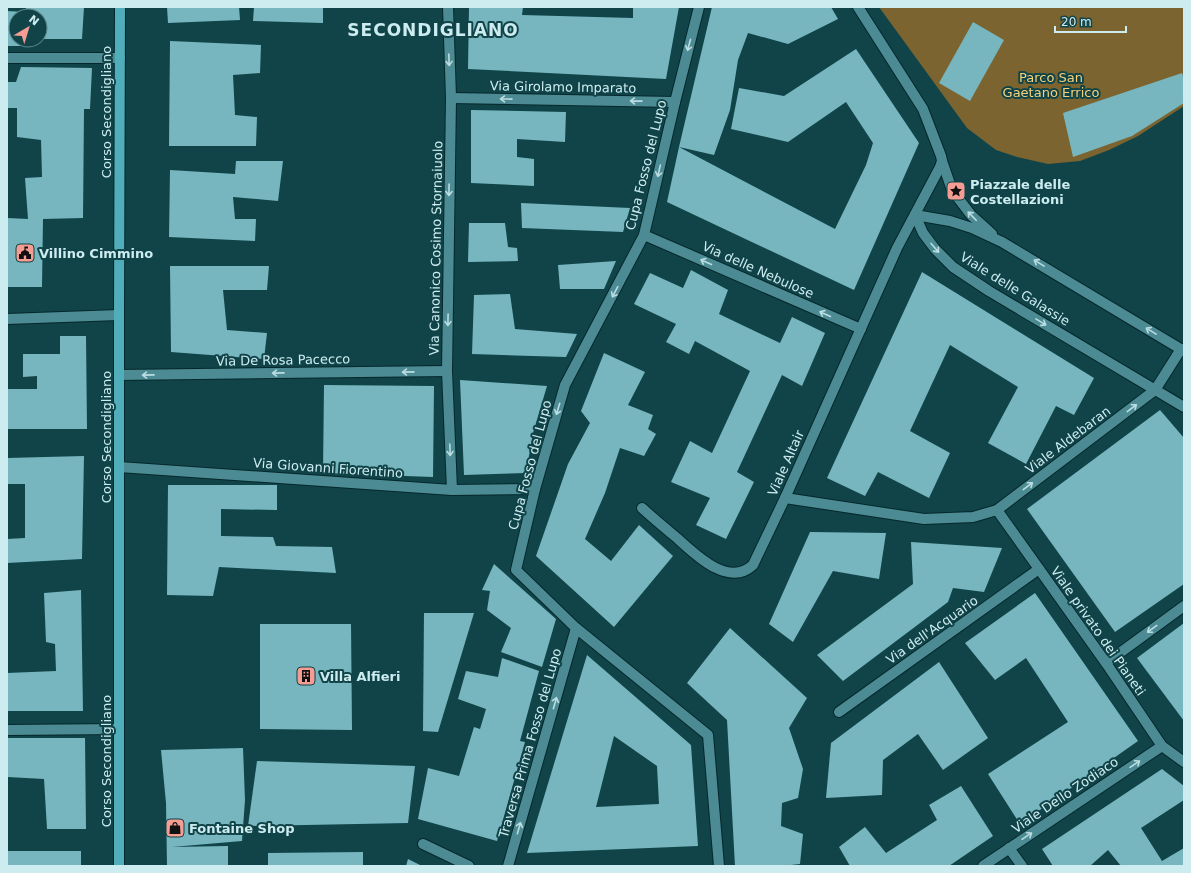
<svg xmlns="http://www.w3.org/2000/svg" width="1191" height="873" font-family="'DejaVu Sans',sans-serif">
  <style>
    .green { fill: #7b642f }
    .building { fill: #77b6bf; fill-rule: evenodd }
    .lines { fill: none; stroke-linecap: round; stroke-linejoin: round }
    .minor-casing { stroke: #05282c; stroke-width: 12 }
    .major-casing { stroke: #05282c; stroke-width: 12 }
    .minor { stroke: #4c8b93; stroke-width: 10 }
    .major { stroke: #50aeba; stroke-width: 10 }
    .oneway { stroke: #badde2 }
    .labels { text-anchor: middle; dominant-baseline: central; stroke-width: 4; stroke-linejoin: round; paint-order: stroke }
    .park-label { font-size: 13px; fill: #f7d079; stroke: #104449 }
    .street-label { font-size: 13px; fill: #cdecf0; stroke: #104449 }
    .poi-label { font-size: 13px; font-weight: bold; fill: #cdecf0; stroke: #104449; text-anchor: start }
    .district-label { font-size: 17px; font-weight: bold; letter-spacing: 1px; fill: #cdecf0; stroke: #104449 }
  </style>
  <rect width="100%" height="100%" fill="#104449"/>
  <path class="green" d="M879,7H1184V106L1138,136L1109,150L1080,161L1048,164L1017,157L996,150L967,128Z"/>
  <g class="building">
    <path d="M26,7H84L82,39H40V16H26V12V16H16V40H23V46H7V11L26,12Z"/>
    <path d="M167,7H239L240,20L168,23Z"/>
    <path d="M254,7H323V23L253,21Z"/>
    <path d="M469,7H523L522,15L633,18V7H679L666,79L468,69Z"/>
    <path d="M712,7H831L838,19L788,44L748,33L738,60L730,110L714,155L679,147L835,229L866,165L873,143L846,102L788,142L731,129L739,88L784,96L856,49L919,143L854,290L667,202L679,147Z"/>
    <path d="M973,22L1004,40L970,101L939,83Z"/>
    <path d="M170,41L261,45L260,73L233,75L235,115L257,117L256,146H169Z"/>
    <path d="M21,67L92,68L90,109H84L83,218L43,219L42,287H7V218L28,219L25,178L42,177L41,140L17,137V108H7V82H16Z"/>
    <path d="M1182,73L1184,80V103L1132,136L1073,157L1063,113Z"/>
    <path d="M471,110L566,112L565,142L517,139V157L534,159V186L471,183Z"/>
    <path d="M236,161H283L278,201L233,197L235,219H256L255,241L169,237L170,170L235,174Z"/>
    <path d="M521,203L630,208L623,232L522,228Z"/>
    <path d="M469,223H505L508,247L517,248L518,261L468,262Z"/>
    <path d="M616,261L604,289H560L558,265Z"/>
    <path d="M170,266H269L267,290H223L227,330L267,333L264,359L171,352Z"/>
    <path d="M691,270L728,290L719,314L780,343L792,317L825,333L802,386L782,375L737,472L754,482L726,539L696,525L710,498L671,482L690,441L712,453L750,371L695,341L689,354L666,342L676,324L634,304L650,273L683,288Z"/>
    <path d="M922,272L1094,378L1074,415L1056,406L1026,464L988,443L1018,387L950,345L910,431L950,453L929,498L878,472L865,496L827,478Z"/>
    <path d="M510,294L515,329L577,334L566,357L472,354L474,295Z"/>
    <path d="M60,336H86L87,429H7V389H37V376L23,377V354H60Z"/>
    <path d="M604,353L645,372L628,405L653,415L648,429L656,434L644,456L620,448L605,493L585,539L611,561L639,525L673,556L614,627L536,556L568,464L590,423L581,411Z"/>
    <path d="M460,380L547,386L533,433L526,473L464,475Z"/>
    <path d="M324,385L434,386L433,477L323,473Z"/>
    <path d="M1160,410L1184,438V584L1115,632L1027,509Z"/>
    <path d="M84,456L82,559L7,563V539L25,538V484H7V458Z"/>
    <path d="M168,485H277V510L221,509V536L273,537L276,546L332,547L336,573L219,567L213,596L167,595Z"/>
    <path d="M810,532L886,533L879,579L833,571L793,642L769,624Z"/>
    <path d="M911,542L1002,548L984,592L953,588L948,602L843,681L817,655L913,584Z"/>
    <path d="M494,564L556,619L542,667L501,652L511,628L487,610L490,591L482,590Z"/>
    <path d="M81,590L83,711H7V673L56,671L55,644L46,642L44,593Z"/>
    <path d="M1035,593L1138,741L1020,824L988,774L1068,722L1026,658L995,680L965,643Z"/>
    <path d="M424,613H474L438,732L423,731Z"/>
    <path d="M1184,623V721L1137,658Z"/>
    <path d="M260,624H351L352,730L260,729Z"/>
    <path d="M730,628L807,698L789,728L803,769L798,798L782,803L781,826L803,834L800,864L782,866H735L727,720L687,683Z"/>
    <path d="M587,655L691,745L698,846L527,853ZM614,736L657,766L659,804L596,807Z"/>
    <path d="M502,658L539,671L520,741L525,742L497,841L418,819L428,768L459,776L474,727L480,729L486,709L458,699L466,671L498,677Z"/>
    <path d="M939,662L988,738L943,770L918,734L883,760L882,795L826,798L831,743Z"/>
    <path d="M8,738H85L86,829H47L44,779L8,777Z"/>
    <path d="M243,748L245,800L242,841L172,847L228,846V866H167L166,803L161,750Z"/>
    <path d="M257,761L415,766L408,823L248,826Z"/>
    <path d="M1162,769L1184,786V800L1141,828L1162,861L1184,848V866H1121L1108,850L1090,866H1053L1042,849Z"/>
    <path d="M961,786L993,836L949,866H850L839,847L865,827L886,853L937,820L929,805Z"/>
    <rect x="7" y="851" width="74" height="15"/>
    <path d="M363,852V866H268V853Z"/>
    <path d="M408,859L422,866H406Z"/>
  </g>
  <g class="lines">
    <defs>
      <g id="minor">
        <path d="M448,7L451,98L447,371L452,490"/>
        <path d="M699,7L675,102L644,235L565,385L535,489L516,570L576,628L708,735L719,866"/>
        <path d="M7,58H120"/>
        <path d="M451,98L675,102"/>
        <path d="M942,161L952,190L971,215L992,234"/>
        <path d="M915,215L923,233L935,249L953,267L989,291L1184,407"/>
        <path d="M915,215L950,221L972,228L1002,242L1184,351"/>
        <path d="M644,235L861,329"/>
        <path d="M7,319L119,315"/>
        <path d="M119,375L447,371"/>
        <path d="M119,467L452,490L535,489"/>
        <path d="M785,498L924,519L973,517L997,510L1155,390L1181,349"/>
        <path d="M642,508C653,518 665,528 677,538C695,554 728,588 753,565L785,498L897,248L940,167L942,161L941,156L923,109L858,7"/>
        <path d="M997,510L1106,663L1162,746L1184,762"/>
        <path d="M1106,663L1184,606"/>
        <path d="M839,712L1039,569"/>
        <path d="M7,730L119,729"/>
        <path d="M423,844L469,866"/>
        <path d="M1009,848L1022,866"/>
        <path d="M508,866L576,628"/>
        <path d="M983,866L1162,746"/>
      </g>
      <path id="major" d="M119,866V315L120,7"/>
    </defs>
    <use href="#minor" class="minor-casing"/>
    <use href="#major" class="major-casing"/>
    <use href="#minor" class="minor"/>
    <use href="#major" class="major"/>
  </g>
  <defs><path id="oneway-shaft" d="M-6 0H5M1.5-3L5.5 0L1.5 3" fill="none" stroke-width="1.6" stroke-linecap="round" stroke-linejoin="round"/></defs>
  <g class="oneway">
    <use href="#oneway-shaft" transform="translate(689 45) rotate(105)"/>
    <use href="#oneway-shaft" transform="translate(449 60) rotate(88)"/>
    <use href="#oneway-shaft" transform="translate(506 99) rotate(-179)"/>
    <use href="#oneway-shaft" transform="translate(636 101) rotate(-179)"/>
    <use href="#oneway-shaft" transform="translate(659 171) rotate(103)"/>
    <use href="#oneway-shaft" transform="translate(449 190) rotate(91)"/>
    <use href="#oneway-shaft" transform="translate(972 216) rotate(-134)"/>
    <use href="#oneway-shaft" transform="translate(935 248) rotate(49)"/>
    <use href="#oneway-shaft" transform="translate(706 262) rotate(-156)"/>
    <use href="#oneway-shaft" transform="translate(1039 263) rotate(-149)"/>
    <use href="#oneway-shaft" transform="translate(615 292) rotate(118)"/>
    <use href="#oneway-shaft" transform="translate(825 314) rotate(-156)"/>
    <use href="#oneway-shaft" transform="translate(448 320) rotate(91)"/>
    <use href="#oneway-shaft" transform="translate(1041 322) rotate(31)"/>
    <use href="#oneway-shaft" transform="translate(1151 331) rotate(-149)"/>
    <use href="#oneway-shaft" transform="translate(408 372) rotate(179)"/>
    <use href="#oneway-shaft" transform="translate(278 373) rotate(179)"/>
    <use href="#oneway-shaft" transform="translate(148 375) rotate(179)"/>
    <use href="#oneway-shaft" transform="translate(1132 408) rotate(-37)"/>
    <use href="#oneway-shaft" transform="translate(558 409) rotate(107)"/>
    <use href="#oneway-shaft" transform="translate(450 450) rotate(88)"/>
    <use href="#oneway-shaft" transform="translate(1028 486) rotate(-37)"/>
    <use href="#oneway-shaft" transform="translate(1152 629) rotate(144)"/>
    <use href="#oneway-shaft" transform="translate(555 703) rotate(-74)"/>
    <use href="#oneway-shaft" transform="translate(1135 764) rotate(-34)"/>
    <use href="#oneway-shaft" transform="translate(519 828) rotate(-74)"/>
    <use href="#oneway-shaft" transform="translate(1027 836) rotate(-34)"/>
  </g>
  <defs>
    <symbol id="sight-square" viewBox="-11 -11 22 22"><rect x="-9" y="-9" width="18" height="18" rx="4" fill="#f59c93" stroke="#104449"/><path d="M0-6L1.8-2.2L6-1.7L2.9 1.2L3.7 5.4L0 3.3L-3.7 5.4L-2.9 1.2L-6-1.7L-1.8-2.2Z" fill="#111"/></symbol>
    <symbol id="civic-square" viewBox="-11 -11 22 22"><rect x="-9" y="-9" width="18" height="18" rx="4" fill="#f59c93" stroke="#104449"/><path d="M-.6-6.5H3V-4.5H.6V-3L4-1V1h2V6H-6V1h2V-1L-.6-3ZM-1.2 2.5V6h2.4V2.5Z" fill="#111"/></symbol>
    <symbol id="building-square" viewBox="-11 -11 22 22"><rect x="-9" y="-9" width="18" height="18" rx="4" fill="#f59c93" stroke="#104449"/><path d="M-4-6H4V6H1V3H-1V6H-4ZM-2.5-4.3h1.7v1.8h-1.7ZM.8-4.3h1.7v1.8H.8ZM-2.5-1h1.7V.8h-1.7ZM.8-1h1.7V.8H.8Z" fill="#111"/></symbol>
    <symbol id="shop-square" viewBox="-11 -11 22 22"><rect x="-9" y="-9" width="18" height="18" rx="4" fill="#f59c93" stroke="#104449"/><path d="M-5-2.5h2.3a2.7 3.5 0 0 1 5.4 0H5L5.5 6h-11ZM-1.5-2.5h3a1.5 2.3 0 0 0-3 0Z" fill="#111"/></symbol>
  </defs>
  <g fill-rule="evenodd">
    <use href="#sight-square" x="945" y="180" width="22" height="22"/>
    <use href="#civic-square" x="14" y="242" width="22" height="22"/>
    <use href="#building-square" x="295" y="665" width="22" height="22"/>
    <use href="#shop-square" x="164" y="817" width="22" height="22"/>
  </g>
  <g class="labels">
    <g class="park-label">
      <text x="1051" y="77">Parco San<tspan x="1051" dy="15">Gaetano Errico</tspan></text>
    </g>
    <g class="street-label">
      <text transform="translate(563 87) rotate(1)">Via Girolamo Imparato</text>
      <text transform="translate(106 112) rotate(-90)">Corso Secondigliano</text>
      <text transform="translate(646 165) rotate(-76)">Cupa Fosso del Lupo</text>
      <text transform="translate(436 248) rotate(-89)">Via Canonico Cosimo Stornaiuolo</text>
      <text transform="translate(758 270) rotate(24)">Via delle Nebulose</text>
      <text transform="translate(1015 289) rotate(32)">Viale delle Galassie</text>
      <text transform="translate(283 360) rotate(-1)">Via De Rosa Pacecco</text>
      <text transform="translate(106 437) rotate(-90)">Corso Secondigliano</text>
      <text transform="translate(1068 440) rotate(-37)">Viale Aldebaran</text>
      <text transform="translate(786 463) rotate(-66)">Viale Altair</text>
      <text transform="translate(530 465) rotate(-75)">Cupa Fosso del Lupo</text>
      <text transform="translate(328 468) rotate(4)">Via Giovanni Fiorentino</text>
      <text transform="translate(932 630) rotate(-35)">Via dell'Acquario</text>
      <text transform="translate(1098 631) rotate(55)">Viale privato dei Pianeti</text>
      <text transform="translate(530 743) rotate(-74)">Traversa Prima Fosso del Lupo</text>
      <text transform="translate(106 761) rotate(-90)">Corso Secondigliano</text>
      <text transform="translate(1065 795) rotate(-34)">Viale Dello Zodiaco</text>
    </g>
    <g class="poi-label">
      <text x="970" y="184">Piazzale delle<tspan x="970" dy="15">Costellazioni</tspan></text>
      <text x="39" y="253">Villino Cimmino</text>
      <text x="320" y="676">Villa Alfieri</text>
      <text x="189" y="828">Fontaine Shop</text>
    </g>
    <g class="district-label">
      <text x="433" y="30">SECONDIGLIANO</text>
    </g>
  </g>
  <rect width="1191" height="873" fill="none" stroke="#cdecf0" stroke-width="16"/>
  <g transform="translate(28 28) rotate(38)"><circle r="19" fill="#104449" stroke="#5c878c"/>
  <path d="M0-3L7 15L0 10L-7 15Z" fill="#f59c93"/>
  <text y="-6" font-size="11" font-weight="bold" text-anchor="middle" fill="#cdecf0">N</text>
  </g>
  <path d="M1055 26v6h71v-6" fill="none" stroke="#cdecf0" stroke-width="2"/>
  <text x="1061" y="26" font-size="12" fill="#cdecf0" stroke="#104449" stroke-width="3" paint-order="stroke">20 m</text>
</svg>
